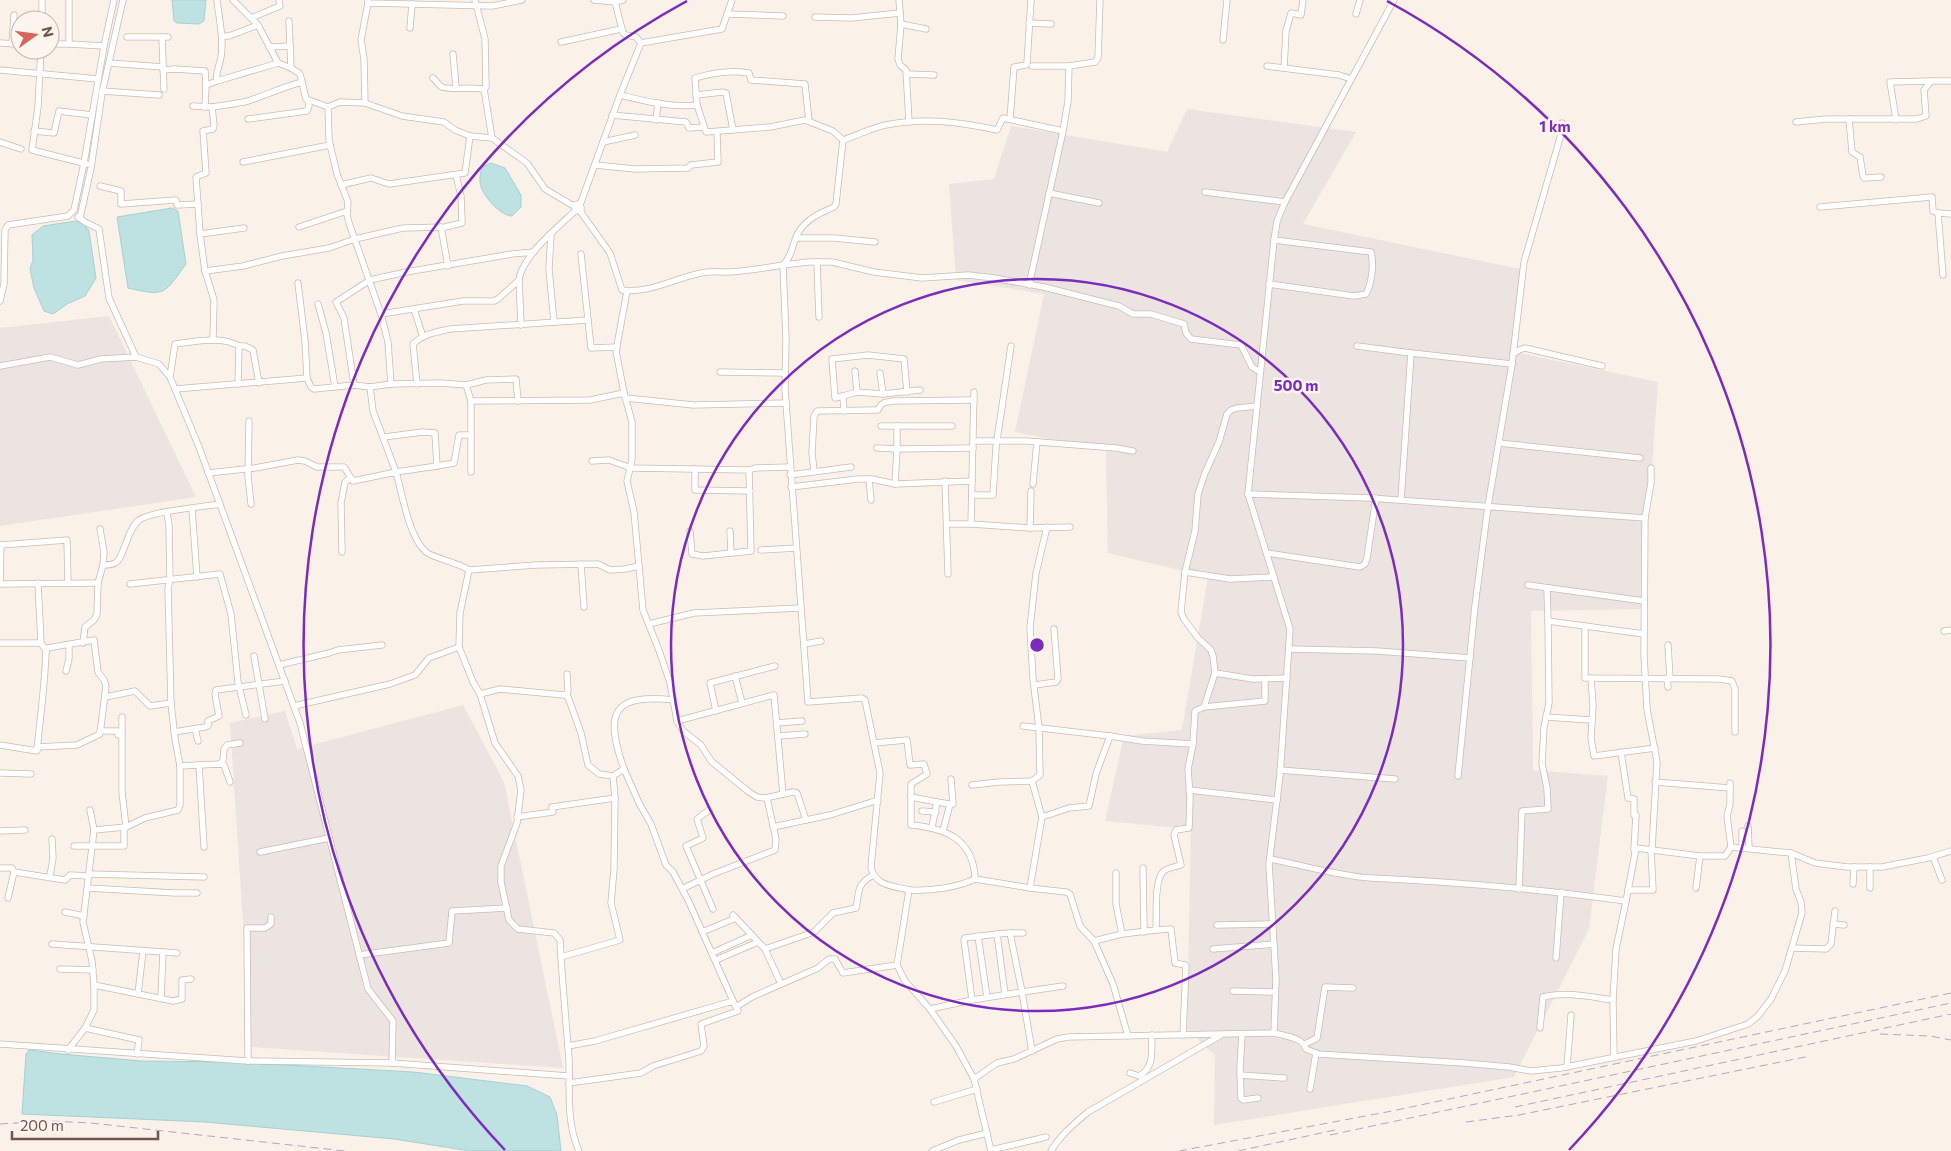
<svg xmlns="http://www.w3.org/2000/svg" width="1951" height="1151" font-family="Commissioner,sans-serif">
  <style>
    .industrial { fill: #ebe4e1 }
    .water { fill: #bee1e2; stroke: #a5d1d3 }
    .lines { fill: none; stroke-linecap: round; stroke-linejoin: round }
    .minor-casing { stroke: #cdbab2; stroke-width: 7 }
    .minor { stroke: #fff; stroke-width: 5.5 }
    .rail { stroke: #b3a7c3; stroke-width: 1; stroke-dasharray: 8 5; stroke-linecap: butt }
    .ring { fill: none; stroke: #7b2cbf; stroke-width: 2.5 }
    .centre { fill: #7b2cbf; stroke: #fdf5ee; stroke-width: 2.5 }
    .ring-label { font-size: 15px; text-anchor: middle; font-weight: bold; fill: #7b2cbf; stroke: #fdf5ee; stroke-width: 5; stroke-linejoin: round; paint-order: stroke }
  </style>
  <rect width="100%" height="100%" fill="#faf1e8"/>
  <g class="industrial">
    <path d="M1187,109L1356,132L1303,224L1525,270L1514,352L1658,382L1642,609L1531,611L1533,770L1608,776L1589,929L1514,1077L1214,1125L1215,1055L1187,1029L1191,829L1105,821L1124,736L1182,730L1208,577L1108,553L1106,450L1015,432L1044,294L956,280L949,184L994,179L1011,126L1167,152Z"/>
    <path d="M109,316L196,497L0,526V328Z"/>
    <path d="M463,705L504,782L563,1068L251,1047L230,723L285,711L297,749Z"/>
  </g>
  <g class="water">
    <path d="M172,0H206L204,21L199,24L177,23L174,21Z"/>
    <path d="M491,163L505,168L521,195V207L512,216C501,216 485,198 481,187C479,180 480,174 482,167Z"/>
    <path d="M172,208L178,211L186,264C164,294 166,297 128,288L117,217Z"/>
    <path d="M76,221L84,224L89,231L96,278L85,296L67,304L53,314L44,311L34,288L30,269L33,260L32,235L43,226Z"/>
    <path d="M29,1050L61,1054L141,1061L230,1062L414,1072L527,1086L550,1097L557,1115L561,1151H470L394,1139L205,1122L22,1114L26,1054Z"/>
  </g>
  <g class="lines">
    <defs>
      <g id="minor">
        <path d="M217,0C219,19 224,38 221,57C220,65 215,72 217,81L278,63"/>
        <path d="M233,0L258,25L278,63L291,68L300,74L306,99L328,107L340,102L365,103L402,116L444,122L455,130L470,136L492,138L527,163L545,189L572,205L579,204L581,207V210L575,211V206"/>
        <path d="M368,0V3L492,6L522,0"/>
        <path d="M475,0L485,39L486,87L484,89L492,138"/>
        <path d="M594,0L615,2L623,33L626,35L636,37L641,43"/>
        <path d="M899,0L901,24L898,59L900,65L906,70L909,122"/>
        <path d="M615,2L623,0"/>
        <path d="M727,14L783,16"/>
        <path d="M1356,14L1360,0"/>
        <path d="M815,17L851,18L900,13"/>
        <path d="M251,18L280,6L279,0"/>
        <path d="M42,20V0"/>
        <path d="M289,21L291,68"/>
        <path d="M1029,23L1051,24"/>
        <path d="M901,24L926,29"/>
        <path d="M410,28L412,4"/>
        <path d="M222,36H229L258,25"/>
        <path d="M127,37H168"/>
        <path d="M162,38L164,89"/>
        <path d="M1223,40L1227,0"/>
        <path d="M561,42L621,29"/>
        <path d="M0,43L20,44"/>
        <path d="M12,44L14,15"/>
        <path d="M50,44H69V0"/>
        <path d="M69,44L104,46L114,0"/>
        <path d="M269,47L290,46"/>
        <path d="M41,50L38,107L32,150L87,164"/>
        <path d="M453,54L456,87"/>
        <path d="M109,63L163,67"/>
        <path d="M1032,66H1069"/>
        <path d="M1267,66L1339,75L1351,79"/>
        <path d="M1284,68L1286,31L1291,13L1301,15L1303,0"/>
        <path d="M0,70L98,79"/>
        <path d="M163,70L175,69L205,71L206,85L217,81"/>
        <path d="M907,74L934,75"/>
        <path d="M433,78C436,80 438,85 442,87C447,90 475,87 484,89"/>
        <path d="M102,91L159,95"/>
        <path d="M620,95C645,101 671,108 697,105"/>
        <path d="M696,95L723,92L726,93L733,130"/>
        <path d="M365,103L364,59L361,40L368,3"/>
        <path d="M193,106L212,107L214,125L213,129L203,131L206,173L196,177L200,234L205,271L214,300L213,340"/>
        <path d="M205,107L206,85"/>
        <path d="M212,107C224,105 236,104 248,101C266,95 283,87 302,82"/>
        <path d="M328,107L329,140L337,174L348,202L347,215L349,223L381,314"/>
        <path d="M612,115L686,122L689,128L704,127"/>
        <path d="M248,119L307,111L309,106L308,100"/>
        <path d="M1010,119L1014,67L1026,65L1027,63L1031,0"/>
        <path d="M1849,119L1852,152L1860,157L1863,176L1864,178L1881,177"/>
        <path d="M656,120L658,103"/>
        <path d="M1896,120L1890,82L1931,81"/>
        <path d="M809,121L805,84L751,80L749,73C729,70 713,73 695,78L697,105L706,132L770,127L805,120L833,131L843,140"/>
        <path d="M1796,122L1826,119H1917L1926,116L1924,90L1931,81H1951"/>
        <path d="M34,131L54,133L59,111L92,115"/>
        <path d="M843,140C856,136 873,127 886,125C924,117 960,122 997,130L1003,118L1063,131"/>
        <path d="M0,142L21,149"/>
        <path d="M603,142L635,135"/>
        <path d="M243,162L330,145"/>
        <path d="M595,165L635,169L688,168L691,165L718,162L717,132"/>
        <path d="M341,185L371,178L389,184L465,173L470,136"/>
        <path d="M100,186L121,191V204L176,200L177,205L198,204"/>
        <path d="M1205,192L1285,202"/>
        <path d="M1049,193L1099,203"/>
        <path d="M580,205L620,95L641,43L722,29L732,0"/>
        <path d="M1820,207L1932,197L1933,211L1938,213"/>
        <path d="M580,211L610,253L622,290C649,294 675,278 701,273C710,271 720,272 729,272C747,271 765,268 783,265L786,339L785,389L808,702L862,698L865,700L880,773L871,867C874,886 894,886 909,890L897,965L905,981L930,1009L956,1046L974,1079L991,1151"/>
        <path d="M78,217L85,222L99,229L109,298L136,357"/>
        <path d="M80,218L91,168L102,93L123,0"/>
        <path d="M299,227L347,211"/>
        <path d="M441,227L448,266"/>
        <path d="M200,234L244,228"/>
        <path d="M551,234L549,269L554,322"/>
        <path d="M797,238H834L875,242"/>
        <path d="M581,254L591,348L617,347"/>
        <path d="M817,262L819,317"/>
        <path d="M783,265L808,262H832L874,272L922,278L968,275L994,278L1044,287L1119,306L1133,314H1151L1184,324L1186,333L1191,339L1241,345L1252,367L1260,372"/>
        <path d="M783,265C793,255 792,244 798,233C806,219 820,213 834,207L836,204L843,140"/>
        <path d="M205,271L243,266L282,256L329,248L355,239L403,228L445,227L462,223L461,196L456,175"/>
        <path d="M1943,275L1938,213L1951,214"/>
        <path d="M519,280L521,325"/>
        <path d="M298,283L305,341L307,378L311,387L314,389L354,385L370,387"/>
        <path d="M1269,284L1354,296L1366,294C1372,283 1374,264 1371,252L1274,240"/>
        <path d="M1029,285L1063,131L1068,101L1069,66L1095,62L1098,58L1100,0"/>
        <path d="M627,291L616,351L624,393L632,422V460L627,481L634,512L643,610L660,653L670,683L677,721L683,731L701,745L711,761L749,792L757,797L765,798L793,792L797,793L806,820L830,815L878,800"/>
        <path d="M0,301L4,284L5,230L8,225L68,216L74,210L84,163L104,46"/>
        <path d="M318,304L326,333L335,387"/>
        <path d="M414,309L423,337"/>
        <path d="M239,346H245L253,350L259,383"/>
        <path d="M1357,346L1411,353"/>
        <path d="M1513,354L1519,350L1525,348L1602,366"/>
        <path d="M1512,364L1524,262L1560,138L1562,123"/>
        <path d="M0,366L50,357L78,365L101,359L136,357L159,364L170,377L199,447L300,723L368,989L393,1021L392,1063"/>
        <path d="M855,371L857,392"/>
        <path d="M720,372L785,373"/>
        <path d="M880,373L883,394"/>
        <path d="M170,377L175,344C196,342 220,335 239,346L238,384"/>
        <path d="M391,384L441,383L466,385L471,401V472"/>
        <path d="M417,384L413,344C423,334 436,332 450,329L588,320"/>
        <path d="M354,385L344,318L336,302L370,280L406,272L512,254L534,252"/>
        <path d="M466,385L486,380L516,379L518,401"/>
        <path d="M175,389L307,378"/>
        <path d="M843,396L835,398L832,359L868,355L904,359L907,392"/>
        <path d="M626,398L693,405L786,403"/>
        <path d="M471,401L590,400L624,393"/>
        <path d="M844,411L843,396L857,392L883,394L920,390"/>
        <path d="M249,421L248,476L251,504"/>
        <path d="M881,426H897"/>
        <path d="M384,437L423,432L435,433L437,466L396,472L373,411L370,387L391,384L388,342L381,314L463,301H494L498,299L519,280C522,256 558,227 575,211"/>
        <path d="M974,441H1026L1116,448L1133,451"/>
        <path d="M1499,443L1640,458"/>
        <path d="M877,448L897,449V426H952"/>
        <path d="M592,461L609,460L631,468L749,470L755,468L790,467"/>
        <path d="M437,466L454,463L459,435H470"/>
        <path d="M695,469V490L750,491"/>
        <path d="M814,471L812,453L814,416L817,411L875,410H878C881,402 886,402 893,401L974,400"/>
        <path d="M208,473L255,468L298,460L305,461L317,467H344L353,481L396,472C402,493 409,538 426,552C433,558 457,562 469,570L460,613L459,647L473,682L480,694L495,743L518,776L521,790L517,823L501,866V882L509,920L518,929L554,933L560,940C562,980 566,1020 569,1060C570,1091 566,1122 579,1151"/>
        <path d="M790,475L851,467"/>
        <path d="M869,479L871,500"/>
        <path d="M945,481L948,574"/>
        <path d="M972,481L971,524L1030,528L1070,527"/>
        <path d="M895,484L897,449L973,448"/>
        <path d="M1033,484L1037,442"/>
        <path d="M791,487L858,479H872L895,484L972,481L974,392"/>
        <path d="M1248,494L1370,498L1645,518L1644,655L1647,709L1657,762L1652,849"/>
        <path d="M972,495H993L996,447L1011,346"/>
        <path d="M1401,500L1411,353L1512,364L1488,506L1475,606L1458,776"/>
        <path d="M192,509L197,577"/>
        <path d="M1645,518L1651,483V468"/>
        <path d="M947,524H971"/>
        <path d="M1030,528L1031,491"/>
        <path d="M100,529L104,552L103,565C107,565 112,565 115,563C124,559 127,529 139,520C152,511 202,507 220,504"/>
        <path d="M690,531L692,554L703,556L751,551L749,470"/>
        <path d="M730,531L731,553"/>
        <path d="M761,550L796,548"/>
        <path d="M342,552L341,503L345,482L350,478"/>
        <path d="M1267,553L1360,567L1365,564L1367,558L1376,498"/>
        <path d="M581,564L584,607"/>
        <path d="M469,570L536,565L598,564L610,570L625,569L639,566"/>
        <path d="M1185,572L1230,579L1274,577"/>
        <path d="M38,583L41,643L46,651"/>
        <path d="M68,583L67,540L1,545L0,584L98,583"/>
        <path d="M130,584L220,574L231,614L238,682L246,715"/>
        <path d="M1528,585L1644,601"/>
        <path d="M1547,589L1548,621"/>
        <path d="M649,624L694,613L800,608"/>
        <path d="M1585,626V678L1719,679L1732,681L1735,689V732"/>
        <path d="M1944,631L1951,630"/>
        <path d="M0,643H41"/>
        <path d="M83,643L85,627L94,620L97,614L98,583L103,565"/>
        <path d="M804,644L821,641"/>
        <path d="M1668,645L1670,678"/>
        <path d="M1289,649L1377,651L1470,658"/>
        <path d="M254,656L265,719"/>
        <path d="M279,665L329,653L338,650L382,645"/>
        <path d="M66,671L69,659V646"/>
        <path d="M1215,673L1213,656L1211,650L1198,638L1184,619L1181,612L1185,572L1195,531L1198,494L1205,473L1219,442L1227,414L1231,410L1237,408L1257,406"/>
        <path d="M735,676L742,703"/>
        <path d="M1591,678L1593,705L1591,738L1594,756L1655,748"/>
        <path d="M1667,678L1668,687"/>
        <path d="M1035,685L1056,682L1058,679L1054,629"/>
        <path d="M480,694L500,689L564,695L568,697L581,733L588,765L599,774L613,776"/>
        <path d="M565,695L568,692L567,674"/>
        <path d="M105,697L135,691L150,706L171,703"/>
        <path d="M294,706L390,684L415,675L429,658L459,647"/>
        <path d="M1204,707L1265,701V679"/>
        <path d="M716,711L710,683L775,666"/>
        <path d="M122,717V792L126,827"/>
        <path d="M1546,717L1591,720"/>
        <path d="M677,721L774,695L783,794"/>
        <path d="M777,723L802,721"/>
        <path d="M1023,726L1110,736"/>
        <path d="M195,729L198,741"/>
        <path d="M100,731H118V735"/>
        <path d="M174,732L205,727L208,726V721L219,716L215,694L216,690L285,681"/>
        <path d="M779,736L805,734"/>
        <path d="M874,743L907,740L910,765L924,764L927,774L911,784V825C945,828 974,839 975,879C956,888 930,891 909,890"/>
        <path d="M0,745L37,751C40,718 45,685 46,651L47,648L94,640L98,672L104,680L106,686L100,734L77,745L37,747"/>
        <path d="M1621,752L1628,798L1634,799V815H1636L1634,850"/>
        <path d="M220,764L223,760L224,749L227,745L240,743"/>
        <path d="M199,765L204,847"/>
        <path d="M180,766L220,764L224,765L230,782"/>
        <path d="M624,769L639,803L651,824L666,865L673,872L689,902L733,1001"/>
        <path d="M1280,770L1395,779"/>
        <path d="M0,773L31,774"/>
        <path d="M1032,781L1042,817"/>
        <path d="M1655,782L1730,788"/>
        <path d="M1730,783V804L1727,816L1731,847"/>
        <path d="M972,785L999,782L1032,781L1040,775L1039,728L1033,679L1030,628L1036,573L1047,527"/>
        <path d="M1189,790L1277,800"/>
        <path d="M911,797L937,802L932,827"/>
        <path d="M615,798L613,776L624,769C604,713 612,693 674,700"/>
        <path d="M937,802L950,804L943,831"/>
        <path d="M950,804H953L951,779"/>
        <path d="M90,810L94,830"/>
        <path d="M709,810L697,819L703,838L686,846L713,909"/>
        <path d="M922,811L936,812"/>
        <path d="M517,817L553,812L552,807L615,798L614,869L611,903L620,940L561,957"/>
        <path d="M1748,826L1749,848"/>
        <path d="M773,827L806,820"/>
        <path d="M0,831L25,830"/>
        <path d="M1742,831V848"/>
        <path d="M74,846H124V827"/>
        <path d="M260,852L329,838"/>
        <path d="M1933,857L1942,880"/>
        <path d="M1270,859C1302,865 1339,876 1371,878C1456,882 1541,889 1626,901L1636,848L1700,856H1725L1731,847L1791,853L1815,863L1847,867H1882L1928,858L1951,851"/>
        <path d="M1870,867V888"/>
        <path d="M0,868H12L14,872L65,880L70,875L89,876"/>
        <path d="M1143,868L1144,932"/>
        <path d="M1116,873V904L1122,934"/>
        <path d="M89,874L204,877"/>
        <path d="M50,876L53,858L52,839"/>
        <path d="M975,879L1030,888L1066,892L1070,894L1080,926L1094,941L1113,984L1128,1036"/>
        <path d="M1853,884L1854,867"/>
        <path d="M88,888L175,893H197"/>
        <path d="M1030,888L1042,817L1069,808L1089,806L1096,774L1110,736L1142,741L1193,744"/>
        <path d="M1696,888L1700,856"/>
        <path d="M682,889L713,874L775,850L776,839L767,798"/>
        <path d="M1519,889L1522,811L1548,809L1547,788L1542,764L1544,727L1549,703L1548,621L1644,634"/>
        <path d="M1628,890H1653L1651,849"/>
        <path d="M8,898L14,872"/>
        <path d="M65,912L84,916"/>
        <path d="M733,915L765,949L781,984"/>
        <path d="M1833,924L1844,925"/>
        <path d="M1217,925L1273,924"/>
        <path d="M1156,930L1171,929L1175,963L1185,965L1186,966L1183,1035"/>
        <path d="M702,932L736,918"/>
        <path d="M1023,933H1010L1022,992L1063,986"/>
        <path d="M997,934L1010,933"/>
        <path d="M978,936L987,997"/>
        <path d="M1094,941L1122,934L1156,930C1157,915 1154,885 1162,873C1165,868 1175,867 1181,865L1174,835L1176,830L1189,828L1190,797L1188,769L1193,744L1195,711L1204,707L1215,673L1253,679L1287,678"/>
        <path d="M52,944L177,953"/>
        <path d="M1792,948L1826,949L1831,944L1835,911"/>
        <path d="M765,949L814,932L833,913L856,908C860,891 855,886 873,875"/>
        <path d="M1213,949L1274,944"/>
        <path d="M712,953L752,935"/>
        <path d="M359,955L449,943L452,911L507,908"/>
        <path d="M1556,958L1561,892"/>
        <path d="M716,960L758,942"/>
        <path d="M60,969L93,970"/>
        <path d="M94,985L173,1001L182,999V980L191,979"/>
        <path d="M1233,991L1275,992"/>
        <path d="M138,994L143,951"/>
        <path d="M161,998L163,952"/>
        <path d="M972,1000L964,940L965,938L997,934L1005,994"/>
        <path d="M736,1007L752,997L818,968L829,959H835L843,973L897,965"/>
        <path d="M930,1009L972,1000L1022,992L1032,1051"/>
        <path d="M85,1028L94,1010V985L92,961L83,922L94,830L126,827L145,818L178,810L180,805V766L175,739L171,703L168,588L170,580L169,526L167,512"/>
        <path d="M1540,1028L1543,997C1565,991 1590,997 1613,1000"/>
        <path d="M1274,1033C1284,1036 1303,1037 1306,1049L1318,1054L1464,1063L1509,1067L1531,1071L1561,1068L1696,1041L1748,1024L1758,1016L1771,999L1785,971L1802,913L1801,902L1796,889L1791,853"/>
        <path d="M1242,1034L1240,1067L1241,1098L1243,1100L1258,1098"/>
        <path d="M0,1044L248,1061L392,1063L569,1076"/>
        <path d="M1305,1044L1317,1038L1325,987L1353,988"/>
        <path d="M568,1046L595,1041L733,1001L738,1011L701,1024L704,1046L701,1051L653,1066L641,1073L569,1083"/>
        <path d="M68,1050L85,1028L139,1040L137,1054"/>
        <path d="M1614,1057L1613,1000L1616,949L1626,901"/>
        <path d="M248,1061L247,928H265L271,924V917"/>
        <path d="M1567,1067L1571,1015"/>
        <path d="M1130,1073L1139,1076C1155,1067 1151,1052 1152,1035"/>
        <path d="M1240,1075L1284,1078"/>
        <path d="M974,1079L997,1063L1014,1059L1057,1039L1068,1037L1274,1033L1276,979L1269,864L1280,775L1290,629L1248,494L1274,240L1277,221L1285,202L1394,0"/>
        <path d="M1310,1089L1316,1053"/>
        <path d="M934,1102L977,1089"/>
        <path d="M991,1150L1046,1137"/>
        <path d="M932,1151L959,1140L987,1133"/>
        <path d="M1051,1151C1060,1135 1074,1124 1088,1112L1221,1035"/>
      </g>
    </defs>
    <use href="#minor" class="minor-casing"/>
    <use href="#minor" class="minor"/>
    <g class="rail">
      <path d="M1880,1034L1930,1036L1951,1040"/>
      <path d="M1515,1107L1951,1014"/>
      <path d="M1466,1122L1519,1115L1810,1056"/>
      <path d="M0,1124L50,1121L91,1123L345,1151"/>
      <path d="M1330,1135L1951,1003"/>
      <path d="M1179,1151L1392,1111L1951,993"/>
      <path d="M1238,1151L1335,1130"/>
    </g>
  </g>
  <g class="ring">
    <circle cx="1037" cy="645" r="366"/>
    <path d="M505 1150A733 733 0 0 1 687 1M1387 1A733 733 0 0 1 1569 1150"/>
  </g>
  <circle cx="1037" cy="645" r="8" class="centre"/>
  <g class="ring-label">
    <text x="1555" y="132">1 km</text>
    <text x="1296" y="391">500 m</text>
  </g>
  <g transform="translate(35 35) rotate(76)"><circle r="24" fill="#fdf5ee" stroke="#c5b5ae"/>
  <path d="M0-4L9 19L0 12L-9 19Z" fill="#d86559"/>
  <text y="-8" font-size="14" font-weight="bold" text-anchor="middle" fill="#72564e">N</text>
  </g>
  <path d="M12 1131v8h146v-8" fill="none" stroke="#72564e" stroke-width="2.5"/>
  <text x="20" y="1131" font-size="15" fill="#72564e" stroke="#fdf5ee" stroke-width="4" paint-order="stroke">200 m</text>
</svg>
